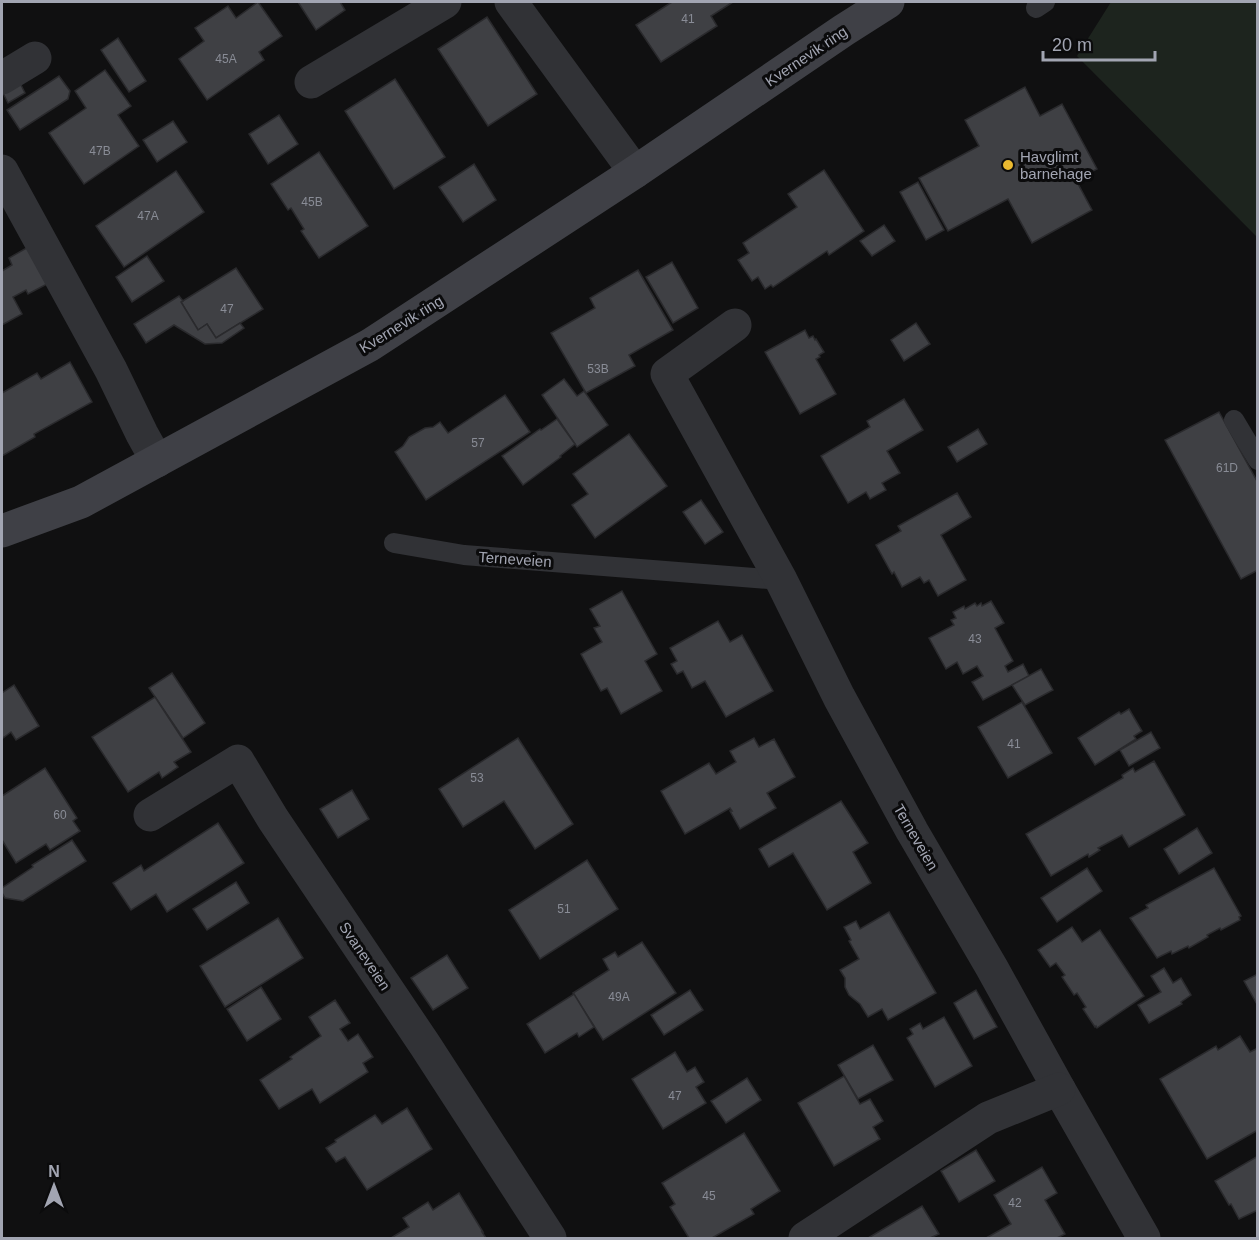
<svg xmlns="http://www.w3.org/2000/svg" width="1259" height="1240" font-family="Helvetica,sans-serif">
  <style>
    .green { fill: #1d241e }
    .building { fill: #3f4044; stroke: #2a2a2d; stroke-width: 1.5 }
    .lines { fill: none; stroke-linecap: round; stroke-linejoin: round }
    .lane { stroke: #313236; stroke-width: 20 }
    .street { stroke: #313236; stroke-width: 33 }
    .secondary { stroke: #3f4046; stroke-width: 33 }
    .poi-dot { fill: #eab930; stroke: #0b0b0c; stroke-width: 2 }
    .labels { text-anchor: middle; dominant-baseline: central; stroke-width: 6; stroke-linejoin: round; paint-order: stroke }
    .number-label { font-size: 12px; fill: #898c96 }
    .street-label { font-size: 15px; fill: #a2a5b2; stroke: #0b0b0c }
    .poi-label { font-size: 15px; fill: #a2a5b2; stroke: #0b0b0c; text-anchor: start }
  </style>
  <rect width="100%" height="100%" fill="#101011"/>
  <path class="green" d="M1111,2H1257V237L1077,56Z"/>
  <g class="building">
    <path d="M258,2L282,36L259,52L264,60L207,100L179,59L204,41L195,28L228,6L236,18Z"/>
    <path d="M298,2H340L345,10L316,30Z"/>
    <path d="M672,2H733L711,16L717,26L661,62L636,25Z"/>
    <path d="M487,17L537,94L488,126L438,49Z"/>
    <path d="M118,38L146,81L129,92L101,50Z"/>
    <path d="M105,70L131,106L118,115L139,146L84,184L49,133L86,108L75,91Z"/>
    <path d="M59,76L70,91L68,99L20,130L7,110Z"/>
    <path d="M18,79L25,93L8,103L2,91Z"/>
    <path d="M395,79L445,157L394,189L345,111Z"/>
    <path d="M1025,87L1040,116L1062,104L1097,169L1076,180L1092,210L1032,243L1008,199L948,231L919,178L979,146L965,120Z"/>
    <path d="M279,115L298,144L268,164L249,134Z"/>
    <path d="M173,121L187,142L157,162L143,140Z"/>
    <path d="M319,152L368,226L319,258L301,231L304,229L291,208L288,210L271,184Z"/>
    <path d="M474,164L496,200L463,222L439,187Z"/>
    <path d="M824,170L864,231L829,255L827,251L773,287L771,285L765,289L758,277L752,281L738,260L749,253L743,243L797,207L788,194Z"/>
    <path d="M176,171L204,212L124,267L96,226Z"/>
    <path d="M918,182L944,230L926,240L900,192Z"/>
    <path d="M884,225L895,241L872,256L860,241Z"/>
    <path d="M30,246L49,283L28,294L26,290L13,297L22,314L2,325V271L12,265L9,258Z"/>
    <path d="M147,256L164,281L132,302L116,277Z"/>
    <path d="M672,262L698,308L673,323L646,277Z"/>
    <path d="M236,268L263,309L216,338L207,324L198,330L181,302Z"/>
    <path d="M638,270L673,330L629,355L635,366L586,393L551,333L595,308L590,298Z"/>
    <path d="M179,296L183,301L181,302L198,330L207,324L216,338L240,323L244,328L222,343L205,344L174,325L146,343L134,324Z"/>
    <path d="M916,323L930,344L904,361L891,340Z"/>
    <path d="M805,330L809,338L813,336L815,340L816,339L824,352L819,355L820,357L816,359L836,394L800,414L765,352Z"/>
    <path d="M70,362L92,402L34,434L35,437L2,456V393L37,373L41,379Z"/>
    <path d="M564,379L577,396L584,391L608,425L577,447L542,395Z"/>
    <path d="M505,395L530,432L426,500L395,452L403,446L409,437L425,428L433,427L440,422L448,433Z"/>
    <path d="M904,399L923,430L887,451L900,473L882,483L886,490L870,499L866,492L848,503L821,456L870,427L867,421Z"/>
    <path d="M1219,412L1258,483V570L1241,579L1165,440Z"/>
    <path d="M557,419L575,444L560,456L561,457L523,485L502,456L540,429L541,430Z"/>
    <path d="M978,429L987,444L957,462L948,447Z"/>
    <path d="M629,434L667,486L595,538L572,505L588,494L573,474Z"/>
    <path d="M957,493L971,517L941,535L966,580L938,596L929,580L924,583L920,577L902,587L894,572L892,574L876,545L901,531L898,526Z"/>
    <path d="M701,500L723,532L705,544L683,512Z"/>
    <path d="M622,591L657,654L645,661L662,691L621,714L607,688L601,691L581,654L602,642L594,628L600,626L590,609Z"/>
    <path d="M991,601L1004,623L995,628L1013,661L1005,666L1008,672L1023,664L1029,676L983,700L972,682L983,676L977,666L963,674L957,662L946,669L929,638L954,625L951,620L956,618L953,612L964,606L965,609L975,603L977,606L981,603L982,606Z"/>
    <path d="M718,621L730,642L742,635L773,691L726,717L705,681L692,688L683,671L677,674L671,664L677,661L670,648Z"/>
    <path d="M1041,669L1053,690L1025,705L1012,685Z"/>
    <path d="M172,673L205,723L183,738L149,688Z"/>
    <path d="M14,685L39,726L16,740L11,732L3,738L2,735V693Z"/>
    <path d="M155,697L191,752L174,762L178,767L162,778L159,772L128,792L92,737Z"/>
    <path d="M1022,702L1052,753L1008,778L978,727Z"/>
    <path d="M1129,709L1142,731L1134,736L1136,739L1095,765L1078,738L1119,712L1121,714Z"/>
    <path d="M1151,732L1160,748L1129,766L1120,750Z"/>
    <path d="M518,738L573,824L535,849L504,801L463,827L439,789Z"/>
    <path d="M754,738L759,747L774,739L795,777L767,793L776,808L740,829L730,811H732L730,808L685,834L661,791L709,763L716,774L736,762L730,751Z"/>
    <path d="M1154,761L1185,815L1129,847L1122,835L1098,848L1100,850L1089,857L1088,854L1051,876L1026,834L1123,778L1122,775L1133,768L1135,772Z"/>
    <path d="M45,768L77,818L73,821L80,831L50,850L46,844L16,863L2,840V796Z"/>
    <path d="M352,790L369,819L338,838L320,809Z"/>
    <path d="M841,801L868,843L853,852L871,883L827,910L793,853L769,867L759,849Z"/>
    <path d="M218,823L244,863L167,912L156,894L131,910L113,883L141,865L144,871Z"/>
    <path d="M1197,828L1212,853L1179,874L1164,849Z"/>
    <path d="M72,840L86,861L23,901L5,898L2,893V888L33,867L32,865Z"/>
    <path d="M587,860L618,909L540,959L509,910Z"/>
    <path d="M1087,868L1102,891L1057,922L1041,898Z"/>
    <path d="M1214,868L1241,916L1239,917L1240,920L1221,930L1220,928L1207,935L1208,937L1189,948L1188,946L1172,954L1171,951L1157,958L1130,918L1148,908L1146,905Z"/>
    <path d="M236,882L249,903L207,930L193,909Z"/>
    <path d="M889,912L936,993L888,1020L882,1009L868,1017L860,1004L849,995L845,987V978L840,970L859,959L849,941L851,940L844,927L856,921L860,929Z"/>
    <path d="M278,918L303,958L225,1007L200,966Z"/>
    <path d="M1072,927L1082,942L1100,930L1144,996L1097,1028L1096,1026L1095,1027L1083,1009L1086,1007L1077,993L1074,995L1062,977L1065,975L1056,963L1050,967L1038,950Z"/>
    <path d="M642,942L676,993L603,1040L573,993L609,970L603,959L615,952L618,957Z"/>
    <path d="M447,955L468,988L433,1010L411,978Z"/>
    <path d="M1164,968L1173,983L1181,978L1191,995L1181,1002L1182,1004L1149,1023L1138,1005L1161,992L1151,976Z"/>
    <path d="M1258,974V1006L1244,981Z"/>
    <path d="M261,987L281,1019L247,1041L227,1009Z"/>
    <path d="M690,990L703,1010L664,1035L651,1015Z"/>
    <path d="M976,990L997,1027L974,1039L954,1003Z"/>
    <path d="M574,994L594,1027L579,1037L577,1033L545,1053L527,1024Z"/>
    <path d="M335,1000L350,1023L340,1029L348,1041L358,1034L373,1057L363,1063L368,1072L320,1103L312,1089L279,1109L260,1080L292,1059L290,1057L321,1036L309,1017Z"/>
    <path d="M944,1017L972,1066L935,1087L907,1038L913,1034L910,1029L920,1023L923,1029Z"/>
    <path d="M1240,1036L1250,1052L1258,1048V1130L1207,1159L1160,1079L1216,1046L1218,1050Z"/>
    <path d="M873,1045L893,1080L858,1099L838,1065Z"/>
    <path d="M675,1052L687,1072L695,1067L704,1082L696,1087L706,1103L663,1129L632,1079Z"/>
    <path d="M844,1076L860,1104L870,1099L883,1121L873,1127L880,1139L834,1166L798,1103Z"/>
    <path d="M747,1078L761,1100L726,1123L711,1101Z"/>
    <path d="M407,1108L432,1149L367,1190L345,1157L336,1162L326,1148L336,1142L335,1140L375,1115L382,1124Z"/>
    <path d="M744,1133L780,1191L751,1209L754,1214L712,1238H689L670,1207L675,1204L662,1183Z"/>
    <path d="M976,1150L995,1181L959,1202L941,1171Z"/>
    <path d="M1258,1156V1210L1239,1219L1231,1204L1229,1205L1215,1181Z"/>
    <path d="M1042,1167L1057,1193L1045,1200L1065,1234L1057,1238H986L1011,1224L994,1195Z"/>
    <path d="M459,1193L483,1232H482L486,1238H391L409,1227L403,1218L428,1202L433,1210Z"/>
    <path d="M922,1206L939,1234L930,1238H868Z"/>
  </g>
  <g class="lines">
    <g class="lane">
      <path d="M1036,8L1045,2"/>
      <path d="M1234,420L1258,460"/>
      <path d="M394,543L464,555L781,580"/>
    </g>
    <g class="street">
      <path d="M511,2L635,172"/>
      <path d="M2,78L35,58"/>
      <path d="M311,82L445,2"/>
      <path d="M2,171L111,370L142,434L157,461"/>
      <path d="M735,325L667,374L781,580L839,697L912,831L992,968L1059,1089L1144,1238"/>
      <path d="M150,815L238,761L273,819L425,1045L550,1238"/>
      <path d="M805,1238L988,1118L1059,1089"/>
    </g>
    <path class="secondary" d="M2,531L81,502L370,345L635,172L844,30L888,2"/>
  </g>
  <circle class="poi-dot" cx="1008" cy="165" r="6"/>
  <g class="labels">
    <g class="number-label">
      <text x="688" y="19">41</text>
      <text x="226" y="59">45A</text>
      <text x="100" y="151">47B</text>
      <text x="312" y="202">45B</text>
      <text x="148" y="216">47A</text>
      <text x="227" y="309">47</text>
      <text x="598" y="369">53B</text>
      <text x="478" y="443">57</text>
      <text x="1227" y="468">61D</text>
      <text x="975" y="639">43</text>
      <text x="1014" y="744">41</text>
      <text x="477" y="778">53</text>
      <text x="60" y="815">60</text>
      <text x="564" y="909">51</text>
      <text x="619" y="997">49A</text>
      <text x="675" y="1096">47</text>
      <text x="709" y="1196">45</text>
      <text x="1015" y="1203">42</text>
    </g>
    <g class="street-label">
      <text transform="translate(806 56) rotate(-34)">Kvernevik ring</text>
      <text transform="translate(401 324) rotate(-32)">Kvernevik ring</text>
      <text transform="translate(515 559) rotate(4)">Terneveien</text>
      <text transform="translate(916 837) rotate(60)">Terneveien</text>
      <text transform="translate(365 956) rotate(56)">Svaneveien</text>
    </g>
    <g class="poi-label">
      <text x="1020" y="156">Havglimt<tspan x="1020" dy="17">barnehage</tspan></text>
    </g>
  </g>
  <rect width="1259" height="1240" fill="none" stroke="#a2a5b2" stroke-width="6"/>
  <g transform="translate(54 1186)" stroke="#0b0b0c" stroke-width="4.5" paint-order="stroke">
  <path d="M0-4.5L10 22L0 15L-10 22Z" fill="#a2a5b2"/>
  <text y="-9" font-size="16" font-weight="bold" text-anchor="middle" fill="#a2a5b2">N</text>
  </g>
  <path d="M1043 51v9h112v-9" fill="none" stroke="#a2a5b2" stroke-width="3"/>
  <text x="1052" y="51" font-size="18" fill="#a2a5b2" stroke="#0b0b0c" stroke-width="4.5" paint-order="stroke">20 m</text>
</svg>
